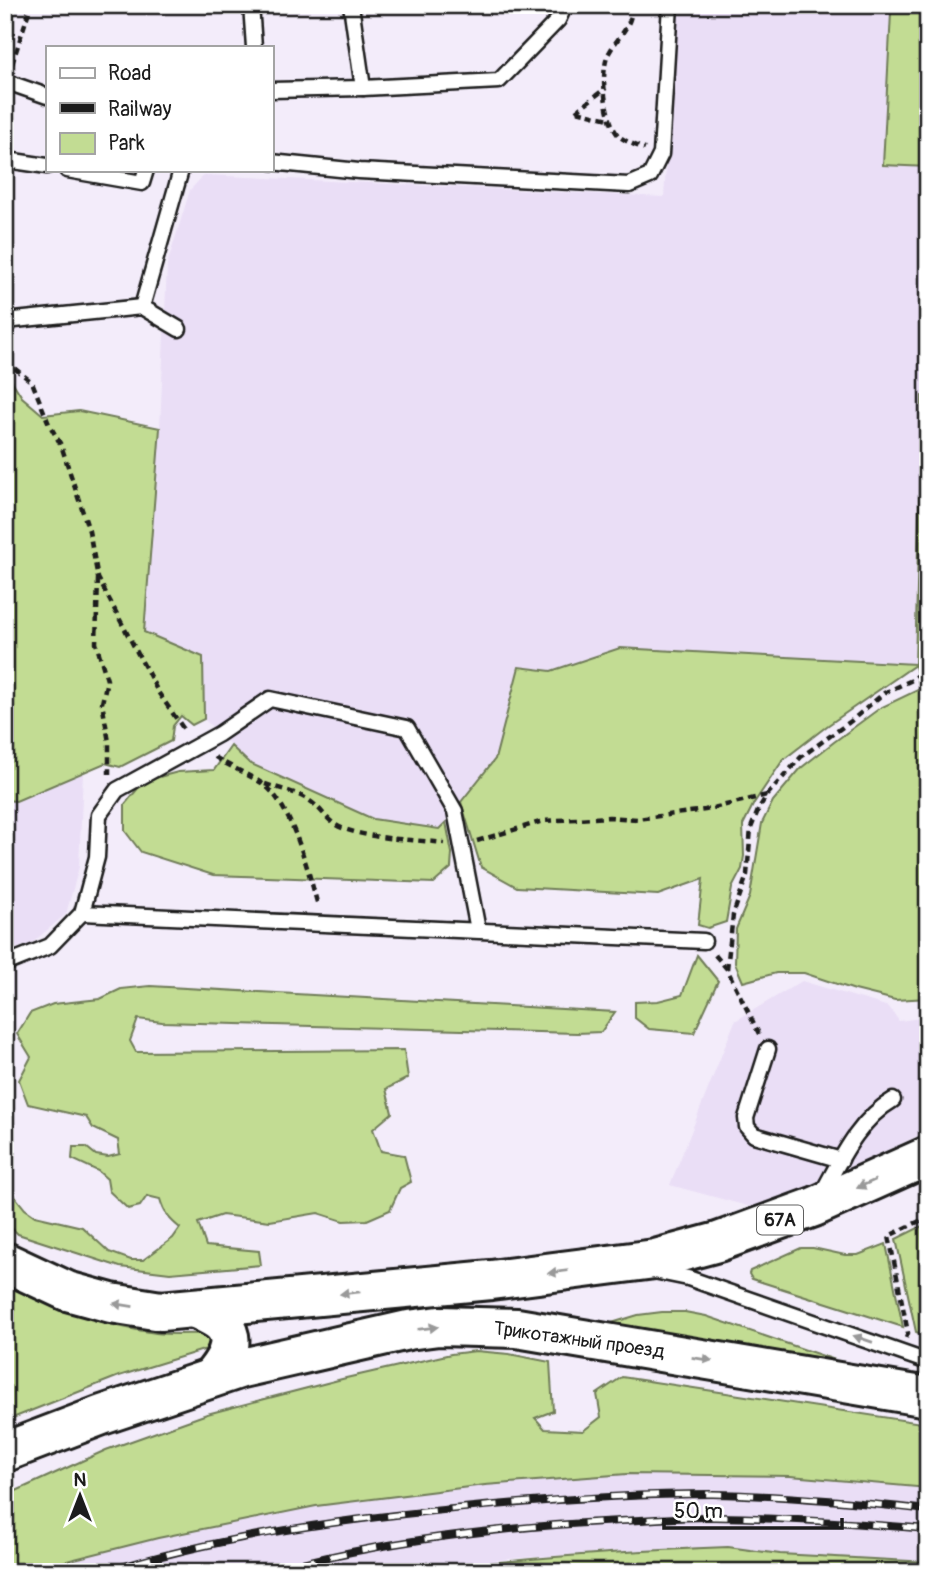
<svg xmlns="http://www.w3.org/2000/svg" width="933" height="1577" font-family="Pangolin,sans-serif">
  <style>
    .built { fill: #eadef6 }
    .green { fill: #c2dc93; stroke: #6f7c58; stroke-width: 2 }
    .lines { fill: none; stroke-linecap: round; stroke-linejoin: round }
    .lane-casing { stroke: #1c1c1c; stroke-width: 19 }
    .secondary-casing { stroke: #1c1c1c; stroke-width: 44 }
    .primary-casing { stroke: #1c1c1c; stroke-width: 44 }
    .path { stroke: #1c1c1c; stroke-width: 4.5; stroke-dasharray: 7 5; stroke-linecap: butt }
    .lane { stroke: #fff; stroke-width: 14 }
    .secondary { stroke: #fff; stroke-width: 38 }
    .primary { stroke: #fff; stroke-width: 38 }
    .rail-casing { stroke: #1c1c1c; stroke-width: 8 }
    .rail { stroke: #fff; stroke-width: 5; stroke-dasharray: 16; stroke-linecap: butt }
    .oneway { fill: #999 }
    .labels { text-anchor: middle; dominant-baseline: central; stroke-width: 6; stroke-linejoin: round; paint-order: stroke }
    .shield { fill: #fff; stroke: #606060; stroke-width: 2 }
    .shield-label { font-size: 18px; font-weight: bold; fill: #1c1c1c }
    .street-label { font-size: 19px; fill: #1c1c1c; stroke: #fff }
  </style>
  <rect width="100%" height="100%" fill="#f3ecfa"/>
  <filter id="ink" filterUnits="userSpaceOnUse"><feTurbulence type="fractalNoise" baseFrequency=".0143" numOctaves="2"/><feDisplacementMap in="SourceGraphic" scale="14" xChannelSelector="R" yChannelSelector="G"/><feConvolveMatrix kernelMatrix="1 2 1 2 8 2 1 2 1" color-interpolation-filters="sRGB"/></filter>
  <g filter="url(#ink)">
    <g class="built">
      <path d="M677,5H887L891,13L883,165L928,167V396H922L915,664L620,648L551,671L519,667L495,759L440,829L373,819L249,763L204,719L203,657L144,632L160,428L167,265L190,190L204,175L664,197Z"/>
      <path d="M83,773L79,867L66,914L32,943L5,952V800L16,801Z"/>
      <path d="M802,981L889,1007L899,1021L928,1017V1131L806,1188L766,1211L670,1185L735,1021Z"/>
      <path d="M627,1474L790,1476L928,1488V1562L780,1554L728,1547L623,1551L508,1559L412,1572H23L158,1538L316,1506L485,1485Z"/>
    </g>
    <g class="green">
      <path d="M887,5H928V167L883,165L891,13Z"/>
      <path d="M5,370L22,397L43,415L79,411L160,428L144,632L203,657L204,719L192,725L181,716L173,726L171,741L120,767L105,763L16,801L5,800Z"/>
      <path d="M922,396H928V998L895,1000L855,990L804,973H776L743,982L735,963L736,929L750,896L762,823L773,801L801,768L834,742L880,708L920,689L915,665L827,726L783,760L754,803L743,825L744,856L742,869L732,888L726,922L708,928L698,925L703,879L658,895L517,887L481,867L461,802L495,759L519,667L551,671L620,648L915,664Z"/>
      <path d="M231,746L249,763L373,819L439,829L446,822L452,853L451,868L434,883L213,875L141,852L125,831V804L144,781L178,772L214,770Z"/>
      <path d="M697,955L718,981L694,1033L649,1029L635,1018V1002L658,1001L682,995Z"/>
      <path d="M150,986L615,1012L601,1032L577,1033L162,1022L138,1019L130,1041L136,1052L404,1050L408,1078L386,1089L392,1113L373,1129L381,1151L404,1155L411,1182L400,1188L390,1210L367,1220L343,1221L318,1213L270,1221L222,1215L198,1223L206,1246L259,1251L261,1265L170,1273L120,1267L18,1234L5,1222V1184L25,1209L35,1216L82,1227L109,1252L131,1260H143L173,1238L180,1228C169,1219 164,1213 160,1199L147,1196L140,1206L128,1209L109,1191L107,1179L98,1171L72,1159L73,1147H86L96,1155L108,1157L120,1154L118,1140L93,1128L86,1117L28,1104L19,1080L31,1057L17,1034L30,1013L53,1004L100,999L121,989Z"/>
      <path d="M928,1223V1336L916,1332L896,1239Z"/>
      <path d="M886,1244L903,1327L752,1279L749,1274L750,1271L801,1248H813L845,1255H858Z"/>
      <path d="M5,1284C54,1308 102,1326 156,1333C174,1335 193,1333 211,1334L210,1348L119,1376L5,1421Z"/>
      <path d="M662,1312H685L706,1316L835,1360L605,1325L638,1315Z"/>
      <path d="M476,1351L509,1354L550,1362L553,1411L535,1418L545,1429L583,1431L601,1417L597,1394L622,1377L928,1424V1488L790,1476L627,1474L485,1485L316,1506L158,1538L23,1572H5V1496L106,1450L207,1414L346,1378L451,1354Z"/>
      <path d="M728,1547L780,1554L928,1562V1572H412C518,1558 622,1551 728,1547Z"/>
    </g>
    <g class="lines">
      <defs>
        <g id="lane">
          <path d="M251,5L254,47"/>
          <path d="M351,5L363,88"/>
          <path d="M7,82L47,96"/>
          <path d="M271,90L363,88L499,81L558,20L565,5"/>
          <path d="M271,162L359,171L629,185L650,176L661,154L670,5"/>
          <path d="M5,169L7,160L47,166"/>
          <path d="M67,170L142,183L146,170"/>
          <path d="M142,307L181,170"/>
          <path d="M5,321L142,307L179,329"/>
          <path d="M82,913L704,941"/>
          <path d="M5,964L50,946L82,913L97,857L99,815L117,790L219,734L270,699L407,728L455,811L478,930"/>
          <path d="M768,1049L746,1118L747,1127L754,1135L841,1160"/>
          <path d="M821,1195C840,1161 858,1120 893,1100"/>
          <path d="M654,1271L688,1278L928,1362"/>
        </g>
        <g id="secondary">
          <path d="M196,1309C204,1313 214,1317 221,1323C240,1340 223,1364 211,1378"/>
          <path d="M5,1452L102,1415L242,1368L408,1330L439,1326L517,1328L928,1397"/>
        </g>
        <path id="primary" d="M5,1262L67,1291L111,1303L161,1311L491,1280L655,1259L718,1242L814,1207L928,1156"/>
      </defs>
      <use href="#lane" class="lane-casing"/>
      <use href="#secondary" class="secondary-casing"/>
      <use href="#primary" class="primary-casing"/>
      <g class="path">
        <path d="M632,5C633,26 618,36 609,53C599,70 605,124 620,137C627,142 637,146 645,149"/>
        <path d="M5,12L16,5"/>
        <path d="M12,64L31,5"/>
        <path d="M576,111L606,88"/>
        <path d="M577,111L609,119"/>
        <path d="M5,361L32,382L49,424L61,445L89,531L98,578L158,692L185,731"/>
        <path d="M98,579L96,643L107,680L102,703L109,742V774"/>
        <path d="M215,757C230,767 248,774 263,784C291,803 309,873 318,906"/>
        <path d="M265,784C280,789 297,792 310,801C322,809 328,823 342,828C374,840 411,839 444,843"/>
        <path d="M477,841L543,821L609,817L637,819L705,810L767,795"/>
        <path d="M715,955L727,969L760,1036"/>
        <path d="M727,969L733,915L747,875L751,828L759,808L767,795L801,757L851,721L884,693L912,680L928,667"/>
        <path d="M906,1338L908,1333L889,1236L928,1217"/>
      </g>
      <use href="#lane" class="lane"/>
      <use href="#secondary" class="secondary"/>
      <use href="#primary" class="primary"/>
      <defs>
        <g id="rail">
          <path d="M105,1572C214,1538 329,1521 443,1510C532,1501 622,1494 712,1494C784,1495 856,1502 928,1510"/>
          <path d="M268,1572C382,1540 502,1527 620,1521C652,1520 684,1516 715,1517C786,1518 857,1523 928,1529"/>
        </g>
      </defs>
      <use href="#rail" class="rail-casing"/>
      <use href="#rail" class="rail"/>
    </g>
    <defs><path id="oneway-solid" d="M-6-.8H1V-3.2L6.5 0L1 3.2V.8H-6Z" transform="scale(1.75)"/></defs>
    <g class="oneway">
      <use href="#oneway-solid" transform="translate(866 1184) rotate(156)"/>
      <use href="#oneway-solid" transform="translate(558 1272) rotate(173)"/>
      <use href="#oneway-solid" transform="translate(350 1293) rotate(174)"/>
      <use href="#oneway-solid" transform="translate(123 1305) rotate(-171)"/>
      <use href="#oneway-solid" transform="translate(428 1328) rotate(-7)"/>
      <use href="#oneway-solid" transform="translate(863 1339) rotate(-161)"/>
      <use href="#oneway-solid" transform="translate(702 1359) rotate(9)"/>
    </g>
  </g>
  <g class="labels">
    <rect class="shield" x="757" y="1205.5" width="46" height="29" rx="5"/>
    <g class="shield-label">
      <text x="780" y="1220">67A</text>
    </g>
    <g class="street-label">
      <text transform="translate(579 1340) rotate(8)">Трикотажный проезд</text>
    </g>
  </g>
  <rect width="933" height="1577" fill="none" stroke="#fff" stroke-width="28"/>
  <rect x="14" y="14" width="905" height="1549" fill="none" stroke="#1c1c1c" stroke-width="2.5" filter="url(#ink)"/>
  <rect x="46" y="46" width="228" height="126" fill="#ffffff" stroke="#a4a4a4" stroke-width="2"/>
  <rect x="60" y="68" width="35" height="10" fill="#ffffff" stroke="#a4a4a4" stroke-width="2"/>
  <text x="108" y="80" font-size="21" fill="#1c1c1c">Road</text>
  <rect x="60" y="103" width="35" height="10" fill="#1c1c1c" stroke="#a4a4a4" stroke-width="2"/>
  <text x="108" y="116" font-size="21" fill="#1c1c1c">Railway</text>
  <rect x="60" y="133" width="35" height="21" fill="#c2dc93" stroke="#a4a4a4" stroke-width="2"/>
  <text x="108" y="150" font-size="21" fill="#1c1c1c">Park</text>
  <g transform="translate(80 1496)" stroke="#ffffff" stroke-width="5" paint-order="stroke">
  <path d="M0-5L12 26L0 18L-12 26Z" fill="#1c1c1c"/>
  <text y="-10" font-size="19" font-weight="bold" text-anchor="middle" fill="#1c1c1c">N</text>
  </g>
  <path d="M664 1518v10h178v-10" fill="none" stroke="#1c1c1c" stroke-width="3.5"/>
  <text x="674" y="1518" font-size="21" fill="#1c1c1c" stroke="#ffffff" stroke-width="5" paint-order="stroke">50 m</text>
</svg>
